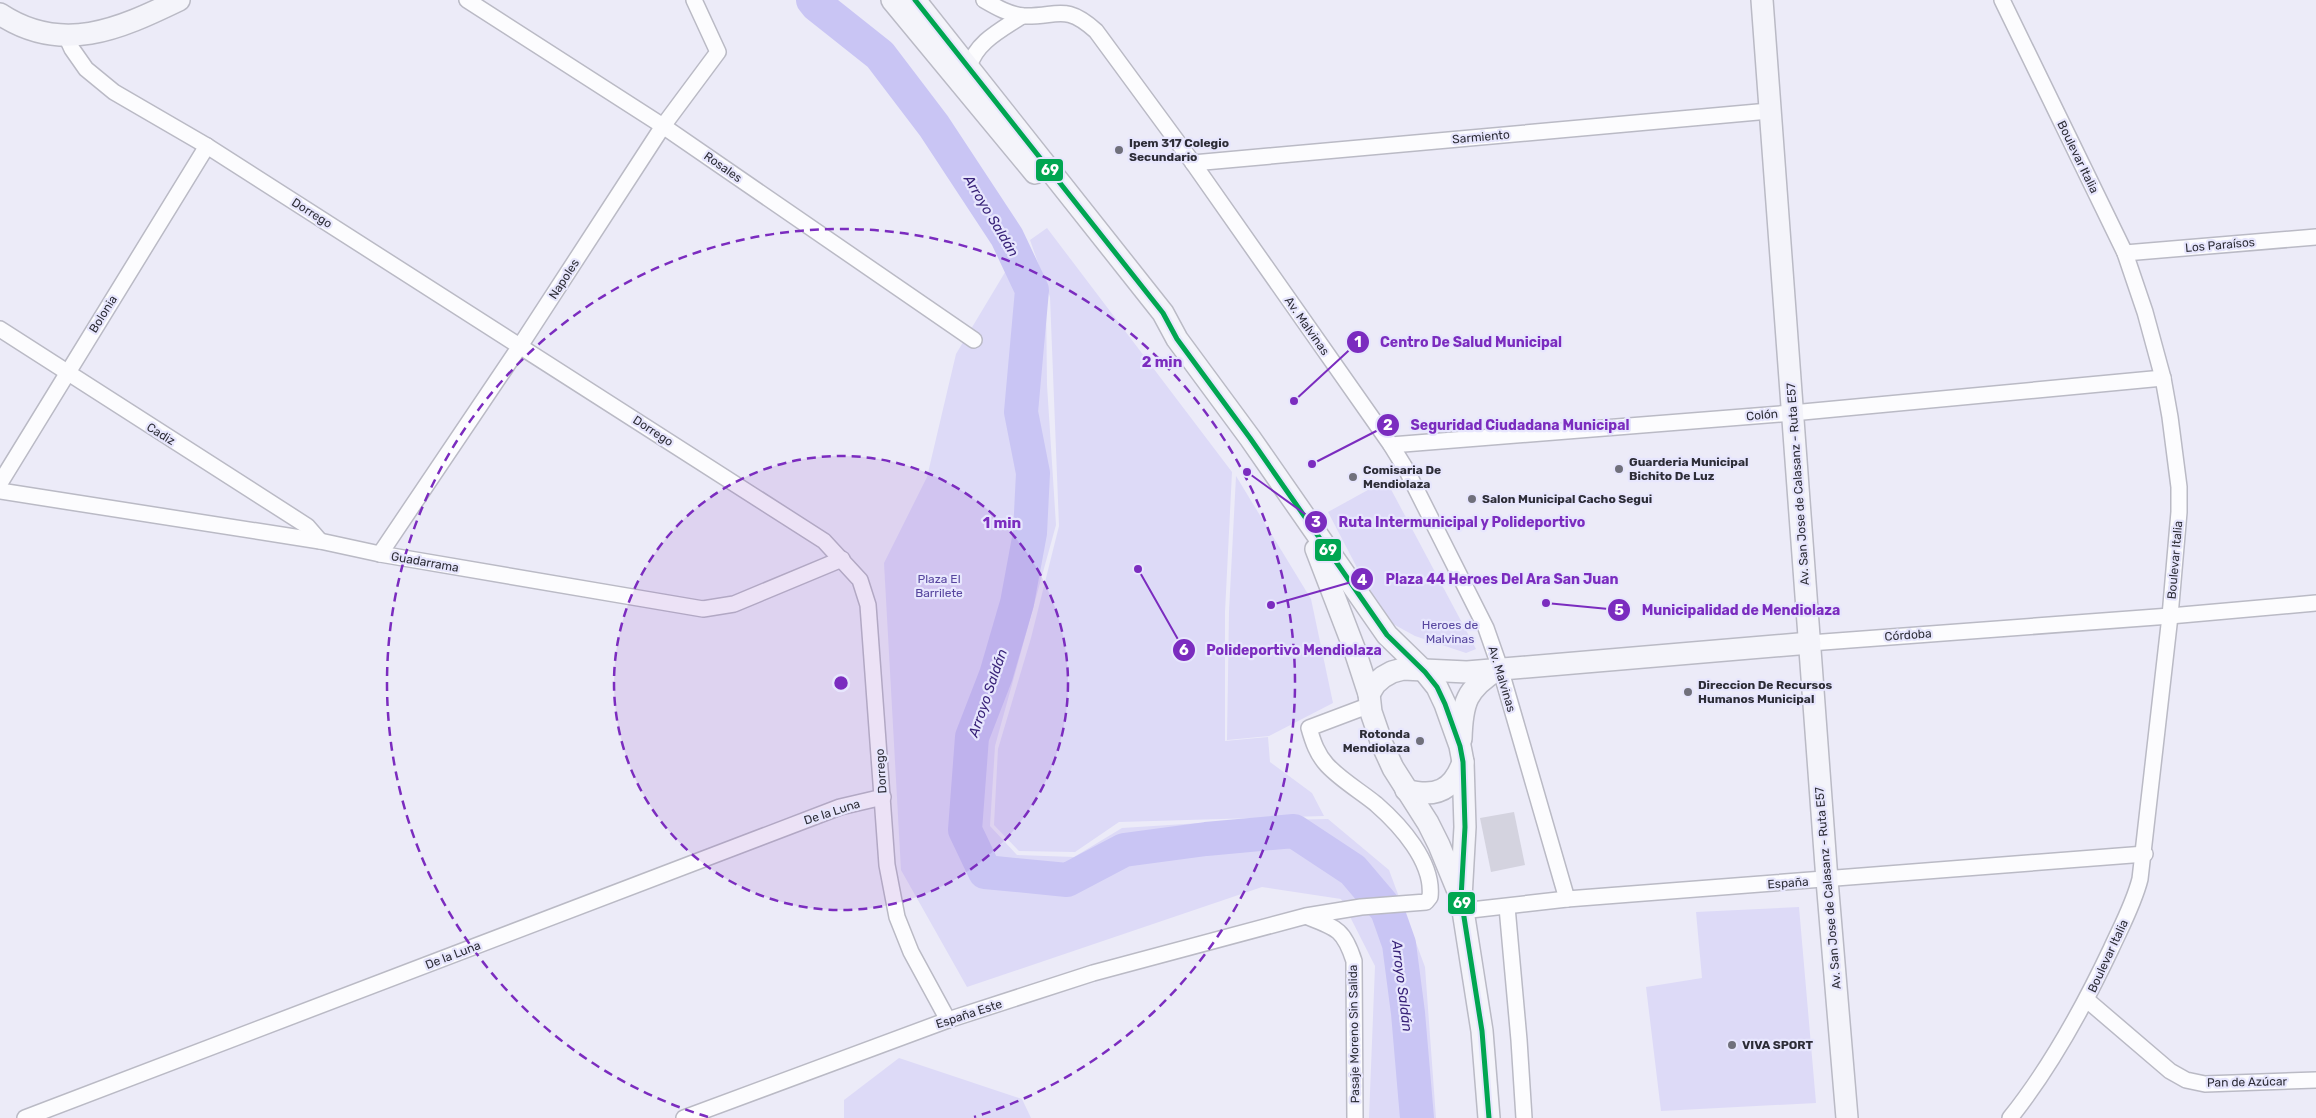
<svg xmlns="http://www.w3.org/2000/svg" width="2316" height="1118" font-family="Rubik,sans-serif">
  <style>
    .green { fill: #dddaf7 }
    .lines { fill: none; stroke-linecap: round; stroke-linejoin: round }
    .river { stroke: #c9c5f4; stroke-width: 34 }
    .building { fill: #d4d3df }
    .street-casing { stroke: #babac5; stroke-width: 18 }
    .secondary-casing { stroke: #babac5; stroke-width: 24 }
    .street { stroke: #fcfcfe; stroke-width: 15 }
    .secondary { stroke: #f4f4fa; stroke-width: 21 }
    .bus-1-casing { stroke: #e7e6fd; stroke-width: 9 }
    .bus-1 { stroke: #00a651; stroke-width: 5 }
    .ring { fill: none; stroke: #7b2cbf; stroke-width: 2.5; stroke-dasharray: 9 6 }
    .poi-dot { fill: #70707b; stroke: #e7e6fd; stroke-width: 2 }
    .labels { text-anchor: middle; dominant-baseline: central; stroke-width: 4.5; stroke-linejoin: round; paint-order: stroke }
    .street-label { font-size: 12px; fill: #2d2d37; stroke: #e7e6fd }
    .poi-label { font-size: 12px; font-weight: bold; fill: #2d2d37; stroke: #e7e6fd; text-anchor: start }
    .park-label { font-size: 12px; fill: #56459e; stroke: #e7e6fd }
    .water-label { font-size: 14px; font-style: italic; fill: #392379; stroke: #e7e6fd }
    .centre { fill: #7b2cbf; stroke: #e7e6fd; stroke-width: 2.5 }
    .ring-label { font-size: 15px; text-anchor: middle; font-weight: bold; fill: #7b2cbf; stroke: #e7e6fd; stroke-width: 4.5; stroke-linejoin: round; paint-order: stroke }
    .leader { fill: none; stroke: #7b2cbf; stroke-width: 2 }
    .callout-dot { fill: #7b2cbf; stroke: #e7e6fd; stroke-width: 2 }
    .mark-label { font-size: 15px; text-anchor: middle; font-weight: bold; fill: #fff }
    .callout-label { font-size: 14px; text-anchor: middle; font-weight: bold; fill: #7b2cbf; stroke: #e7e6fd; stroke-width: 4.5; stroke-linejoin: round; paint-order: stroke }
    .line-badge { stroke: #e7e6fd; stroke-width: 2 }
    .badge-label { font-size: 14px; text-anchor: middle; font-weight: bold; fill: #fff }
  </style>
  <rect width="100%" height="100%" fill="#ecebf8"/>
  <g class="green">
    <path d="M1047,228L1232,472L1225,612V741L1268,737L1270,762L1312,793L1324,816L1119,822L1075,852L1019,851L994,825L998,749L1031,638L1059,526L1050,297L1030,240Z"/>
    <path d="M1025,239L1046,299L1047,385L1056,525L995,746L990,826L1017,855L1074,857L1122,828L1232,821L1328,819L1389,870L1425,967L1436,1118H1369L1375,966L1341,899L1262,887L967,987L901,870L884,563L927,477L956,354Z"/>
    <path d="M1236,476L1311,599L1333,703L1269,736L1227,740L1229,611Z"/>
    <path d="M1386,480L1476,649L1466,653L1415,636L1393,624L1365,583L1328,512Z"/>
    <path d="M1799,907L1816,1103L1661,1111L1646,987L1702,978L1696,912Z"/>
    <path d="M899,1058L1022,1099L1031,1118H844V1100Z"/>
  </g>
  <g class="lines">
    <path class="river" d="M813,0L817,5L880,55L934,126L1007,237L1032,290L1021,412L1033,473L1030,533L1017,603L996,675L972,737L965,830L985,872L1067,880L1124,850L1206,839L1294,831L1353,870L1387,910L1399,944L1408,1013L1417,1118"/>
  </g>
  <path class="building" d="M1514,812L1525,865L1491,872L1480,818Z"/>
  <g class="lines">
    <defs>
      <g id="street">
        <path d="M467,0L663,126L974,340"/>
        <path d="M984,0C996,7 1010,15 1024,16C1058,17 1065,3 1096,31L1193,163L1391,445L1407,471L1486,628L1500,668L1567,899"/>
        <path d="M2002,0L2125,253L2145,312L2163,378L2170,417L2179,487V512L2170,616L2140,879C2134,903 2122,925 2111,949C2083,1008 2051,1067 2010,1118"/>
        <path d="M66,36L72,49L86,69L114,92L207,146L824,541L860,580L868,605L887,865L897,917L911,952L948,1020"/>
        <path d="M969,67C976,42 1001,30 1022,16"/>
        <path d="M1193,163L1769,111"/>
        <path d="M2125,253L2316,237"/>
        <path d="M0,329L307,526L320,541"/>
        <path d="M1391,445L1792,413L2163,378"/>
        <path d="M0,483L207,146"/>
        <path d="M0,491L320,541L380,554L703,609L734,604L842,559"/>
        <path d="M380,554L520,346L663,126L718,52L694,0"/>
        <path d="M1810,643L2170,616L2316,603"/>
        <path d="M1507,907L1519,1040L1524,1118"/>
        <path d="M1462,911L1567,899L2145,854"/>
        <path d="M1308,917C1337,928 1344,930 1354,961L1355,1118"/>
        <path d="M2087,1000L2170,1071L2186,1080L2205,1084L2316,1080"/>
        <path d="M25,1118L840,807L883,797"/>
        <path d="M684,1118L948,1020L1093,973L1306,916L1361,907L1426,902L1430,897C1434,862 1400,825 1376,804C1360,791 1341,780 1327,765C1317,754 1313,742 1309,728L1370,705"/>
      </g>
      <g id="secondary">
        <path d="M892,0L1035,173"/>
        <path d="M915,0L1163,313L1177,339L1250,438L1387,635L1425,672L1437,687L1445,704L1460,746L1463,762L1465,827L1461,898L1482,1031L1489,1118"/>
        <path d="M1762,0L1827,880L1847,1118"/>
        <path d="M0,14C62,55 119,29 179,0"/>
        <path d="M1316,549L1354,648L1369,694L1371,712L1382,744L1393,768L1428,823L1439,845L1460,896"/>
        <path d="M1369,694L1375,684L1383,677L1392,672L1403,669L1467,672L1810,643"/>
        <path d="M1461,739C1462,703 1466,689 1498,669"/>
        <path d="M1406,790C1435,798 1453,791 1463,762"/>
      </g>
    </defs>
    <use href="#street" class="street-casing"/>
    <use href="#secondary" class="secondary-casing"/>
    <use href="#street" class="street"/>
    <use href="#secondary" class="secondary"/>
    <defs>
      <path id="bus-1" d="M915,0L1163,313L1177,339L1250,438L1387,635L1425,672L1437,687L1445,704L1460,746L1463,762L1465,827L1461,898L1482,1031L1489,1118"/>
    </defs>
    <use href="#bus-1" class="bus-1-casing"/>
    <use href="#bus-1" class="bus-1"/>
  </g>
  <circle cx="841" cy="683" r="227" fill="#7b2cbf" fill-opacity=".12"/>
  <g class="ring">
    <circle cx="841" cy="683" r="227"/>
    <path d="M708 1117A454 454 0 1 1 974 1117"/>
  </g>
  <g class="poi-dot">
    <circle cx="1119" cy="150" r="5"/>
    <circle cx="1619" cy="469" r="5"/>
    <circle cx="1353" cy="477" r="5"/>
    <circle cx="1472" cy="499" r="5"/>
    <circle cx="1688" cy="692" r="5"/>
    <circle cx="1420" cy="741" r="5"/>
    <circle cx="1732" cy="1045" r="5"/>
  </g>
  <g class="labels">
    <g class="street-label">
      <text transform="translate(1481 137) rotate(-5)">Sarmiento</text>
      <text transform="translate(2078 157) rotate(64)">Boulevar Italia</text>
      <text transform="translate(723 167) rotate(35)">Rosales</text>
      <text transform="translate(312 213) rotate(32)">Dorrego</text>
      <text transform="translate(2220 245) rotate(-5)">Los Paraísos</text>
      <text transform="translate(564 279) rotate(-57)">Napoles</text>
      <text transform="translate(103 314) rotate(-58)">Bolonia</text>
      <text transform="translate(1307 326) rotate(55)">Av. Malvinas</text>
      <text transform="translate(1762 415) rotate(-5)">Colón</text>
      <text transform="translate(653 431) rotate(33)">Dorrego</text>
      <text transform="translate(161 434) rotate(32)">Cadiz</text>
      <text transform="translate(1798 484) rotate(-94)">Av. San Jose de Calasanz - Ruta E57</text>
      <text transform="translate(2175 560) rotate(-85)">Boulevar Italia</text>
      <text transform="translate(425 562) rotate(10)">Guadarrama</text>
      <text transform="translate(1908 635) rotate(-4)">Córdoba</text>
      <text transform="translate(1502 679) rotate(73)">Av. Malvinas</text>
      <text transform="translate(881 771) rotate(-94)">Dorrego</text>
      <text transform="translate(832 812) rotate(-18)">De la Luna</text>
      <text transform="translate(1788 883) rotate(-4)">España</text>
      <text transform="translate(1828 888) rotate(-95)">Av. San Jose de Calasanz - Ruta E57</text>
      <text transform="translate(453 955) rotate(-21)">De la Luna</text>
      <text transform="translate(2108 956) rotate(-65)">Boulevar Italia</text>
      <text transform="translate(969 1014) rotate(-18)">España Este</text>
      <text transform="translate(1354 1034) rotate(-91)">Pasaje Moreno Sin Salida</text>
      <text transform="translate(2247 1082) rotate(-1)">Pan de Azúcar</text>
    </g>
    <g class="poi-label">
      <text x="1129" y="143">Ipem 317 Colegio<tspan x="1129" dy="14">Secundario</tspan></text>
      <text x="1629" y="462">Guarderia Municipal<tspan x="1629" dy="14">Bichito De Luz</tspan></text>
      <text x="1363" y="470">Comisaria De<tspan x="1363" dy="14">Mendiolaza</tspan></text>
      <text x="1482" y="499">Salon Municipal Cacho Segui</text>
      <text x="1698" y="685">Direccion De Recursos<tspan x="1698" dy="14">Humanos Municipal</tspan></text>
      <text x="1410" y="734" text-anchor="end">Rotonda<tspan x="1410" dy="14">Mendiolaza</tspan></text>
      <text x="1742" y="1045">VIVA SPORT</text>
    </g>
    <g class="park-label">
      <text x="939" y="579">Plaza El<tspan x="939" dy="14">Barrilete</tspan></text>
      <text x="1450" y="625">Heroes de<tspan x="1450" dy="14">Malvinas</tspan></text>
    </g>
    <g class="water-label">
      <text transform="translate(991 216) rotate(59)">Arroyo Saldán</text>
      <text transform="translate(988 693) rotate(-71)">Arroyo Saldán</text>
      <text transform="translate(1402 986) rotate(83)">Arroyo Saldán</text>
    </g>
  </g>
  <circle cx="841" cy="683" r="8" class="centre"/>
  <g class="ring-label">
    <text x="1162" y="367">2 min</text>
    <text x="1002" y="528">1 min</text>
  </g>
  <path class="leader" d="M1294 401L1358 342M1312 464L1388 425M1247 472L1316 522M1271 605L1362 579M1546 603L1619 610M1138 569L1184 650"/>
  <g class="callout-dot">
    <circle cx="1294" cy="401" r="5"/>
    <circle cx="1312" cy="464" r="5"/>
    <circle cx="1247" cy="472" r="5"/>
    <circle cx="1271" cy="605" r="5"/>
    <circle cx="1546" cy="603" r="5"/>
    <circle cx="1138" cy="569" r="5"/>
    <circle cx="1358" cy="342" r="12"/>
    <circle cx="1388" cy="425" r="12"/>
    <circle cx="1316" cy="522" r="12"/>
    <circle cx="1362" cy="579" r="12"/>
    <circle cx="1619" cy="610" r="12"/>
    <circle cx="1184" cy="650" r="12"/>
  </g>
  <g class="mark-label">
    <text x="1358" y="347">1</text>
    <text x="1388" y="430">2</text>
    <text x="1316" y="527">3</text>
    <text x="1362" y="585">4</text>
    <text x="1619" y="615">5</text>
    <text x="1184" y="655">6</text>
  </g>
  <g class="callout-label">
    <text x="1471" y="347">Centro De Salud Municipal</text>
    <text x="1520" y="430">Seguridad Ciudadana Municipal</text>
    <text x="1462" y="527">Ruta Intermunicipal y Polideportivo</text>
    <text x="1502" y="584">Plaza 44 Heroes Del Ara San Juan</text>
    <text x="1741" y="615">Municipalidad de Mendiolaza</text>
    <text x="1294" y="655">Polideportivo Mendiolaza</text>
  </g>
  <g class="line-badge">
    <rect x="1035" y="158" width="29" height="24" rx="5" fill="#00a651"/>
    <rect x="1314" y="538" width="28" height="24" rx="5" fill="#00a651"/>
    <rect x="1447" y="891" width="29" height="24" rx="5" fill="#00a651"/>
  </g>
  <g class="badge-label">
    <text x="1050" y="175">69</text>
    <text x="1328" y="555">69</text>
    <text x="1462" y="908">69</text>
  </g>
</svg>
